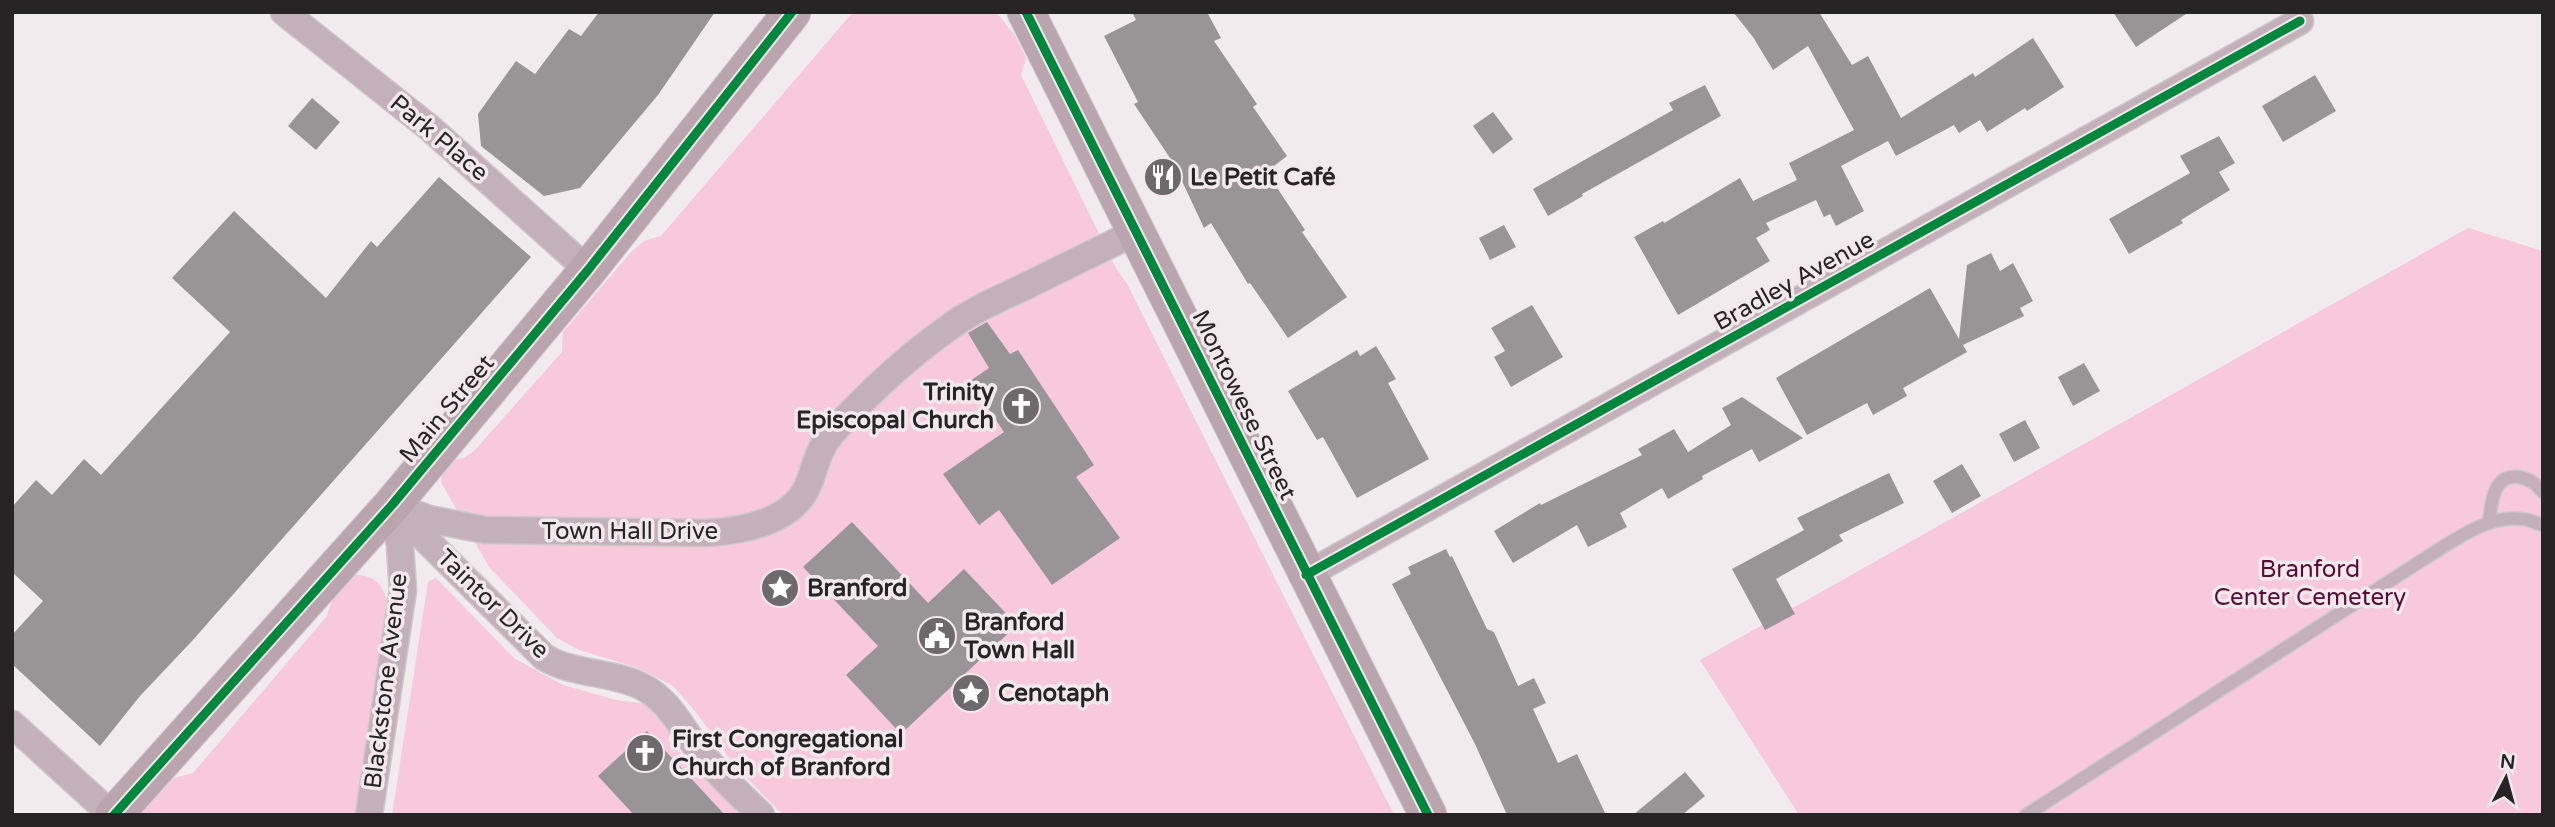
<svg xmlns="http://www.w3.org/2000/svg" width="2555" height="827" font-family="'Varela Round',sans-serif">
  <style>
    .green { fill: #f8c8dc }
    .building { fill: #999597 }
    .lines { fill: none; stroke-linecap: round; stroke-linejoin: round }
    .lane-casing { stroke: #ccc8ca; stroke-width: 15 }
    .street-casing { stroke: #ccc8ca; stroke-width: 29 }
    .secondary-casing { stroke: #ccc8ca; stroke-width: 39 }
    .lane { stroke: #c3b0b8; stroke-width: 12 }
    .street { stroke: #c3b0b8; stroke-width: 26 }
    .secondary { stroke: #baa4ad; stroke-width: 37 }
    .cycleway-casing { stroke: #f3e9ed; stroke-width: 13 }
    .cycleway { stroke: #00873e; stroke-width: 9 }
    .labels { text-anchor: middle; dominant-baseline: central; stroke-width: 7; stroke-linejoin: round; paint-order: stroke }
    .street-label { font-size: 24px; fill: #272425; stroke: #f3e9ed }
    .poi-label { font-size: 24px; font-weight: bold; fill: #272425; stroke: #f3e9ed; text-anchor: start }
    .park-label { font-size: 24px; fill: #580c37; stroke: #f3e9ed }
  </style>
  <rect width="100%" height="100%" fill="#f1ebee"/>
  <g class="green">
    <path d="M853,12H996L1016,37L1026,58L1021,75L1116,268L1127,284L1394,815H783L735,766L695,711L673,686L638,668L579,650L557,638L489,567L441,482L443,471L454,459L464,458L474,451L562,352L563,332L631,252L644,241L661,236Z"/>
    <path d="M2468,228L2543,251V815H1799L1700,660Z"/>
    <path d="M356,575C374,575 383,584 387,601L356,815H140L174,778L193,773L327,616C333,597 337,584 356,575Z"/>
    <path d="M436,578L514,658L563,685L616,700L648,704L672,731L668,740L741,815H392L428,582Z"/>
  </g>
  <g class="building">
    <path d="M599,12H715L658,95L580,188L544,196L481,146L478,114L516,61L535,74L569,29L581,36Z"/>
    <path d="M1132,12H1207L1221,38L1214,41L1257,104L1253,107L1287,156L1270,169L1276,177L1272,180L1305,230L1302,232L1347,297L1288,338L1250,283L1248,284L1211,223L1204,228L1174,164L1134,104L1138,102L1104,36L1136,20Z"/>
    <path d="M1733,12H1819L1852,65L1868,56L1901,118L1973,73L1975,77L2033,38L2064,87L2027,111L2025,108L1987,132L1980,120L1959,133L1954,125L1896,156L1888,141L1841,166L1864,211L1836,226L1830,214L1824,217L1816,200L1766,223L1770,230L1756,238L1770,261L1678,315L1634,237L1663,221L1664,223L1740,178L1753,201L1797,180L1789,163L1854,130L1808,46L1773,70L1753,37Z"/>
    <path d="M2113,12H2189L2136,47Z"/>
    <path d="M2315,75L2336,111L2283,142L2262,106Z"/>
    <path d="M1705,85L1721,116L1582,194L1583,196L1548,216L1533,189L1673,110L1669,103Z"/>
    <path d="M312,98L340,122L316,150L288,126Z"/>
    <path d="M1493,112L1513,139L1493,154L1473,126Z"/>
    <path d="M2219,136L2235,163L2219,172L2230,190L2181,220L2183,223L2129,254L2109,219L2190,173L2180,156Z"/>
    <path d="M439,177L531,257L192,641L140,696L100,746L12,664V635L43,601L12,572V507L36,480L52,495L84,459L101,475L230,332L172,278L234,211L326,298L371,241L377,247Z"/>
    <path d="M1504,225L1516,247L1490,260L1479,238Z"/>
    <path d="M1991,253L2000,271L2013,263L2033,301L2020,308L2024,316L1963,345L1967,352L1903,388L1907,396L1873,415L1867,403L1807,435L1776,378L1930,288L1959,339L1967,265Z"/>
    <path d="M1532,305L1563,357L1511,387L1494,357L1505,351L1491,328Z"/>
    <path d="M987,322L1010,354L1018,350L1094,465L1076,477L1120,538L1052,585L999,510L979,525L943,474L1004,432L970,381L989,368L968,333Z"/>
    <path d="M1376,346L1396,379L1388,383L1429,459L1357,498L1323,437L1317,440L1288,391L1357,350L1360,356Z"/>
    <path d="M2084,363L2100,391L2073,406L2058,377Z"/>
    <path d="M1742,397L1803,438L1759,462L1752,449L1702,476L1703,479L1668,499L1662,488L1620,513L1627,527L1588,547L1577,525L1513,563L1494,531L1540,503L1541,505L1642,455L1638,449L1674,429L1688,452L1731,425L1722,408Z"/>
    <path d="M2025,420L2040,448L2014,462L1999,434Z"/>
    <path d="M1962,464L1981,496L1952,513L1933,481Z"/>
    <path d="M1889,473L1904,503L1839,535L1843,541L1776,579L1795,614L1765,630L1732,569L1804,530L1797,518Z"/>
    <path d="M852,522L928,603L964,569L1017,625L901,734L846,675L878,646L803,567Z"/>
    <path d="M1446,549L1450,557L1452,556L1487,629L1494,632L1518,686L1534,678L1546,703L1533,709L1558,763L1577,754L1606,815H1507L1475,744L1392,584L1411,574L1408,567Z"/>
    <path d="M647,731L725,815H634L598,776Z"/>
    <path d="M1685,772L1705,796L1682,815H1633Z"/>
  </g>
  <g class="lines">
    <defs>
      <g id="lane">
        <path d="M2489,523C2490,512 2491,500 2496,489C2506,468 2531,477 2543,492"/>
        <path d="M2026,815L2424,559C2452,542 2486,515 2521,519C2528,519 2536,523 2543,525"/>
      </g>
      <g id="street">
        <path d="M284,12L431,129L588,270"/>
        <path d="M392,505L429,519L485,530L707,533C742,531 793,522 808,485C816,466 818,449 832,433C868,393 907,357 951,326C974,309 1001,298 1026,286C1063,268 1100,250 1136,232"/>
        <path d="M398,512L544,657C573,675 610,671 641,686C669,700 680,726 698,749C716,773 740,794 761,815"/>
        <path d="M1306,575L2300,21"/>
        <path d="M12,724L112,815"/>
        <path d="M369,815L403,590L400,545L392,505"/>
      </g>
      <g id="secondary">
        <path d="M1026,12L1428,815"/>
        <path d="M114,815L392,505L588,270L792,12"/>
      </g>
    </defs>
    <use href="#lane" class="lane-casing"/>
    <use href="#street" class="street-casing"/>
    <use href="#secondary" class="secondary-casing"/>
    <use href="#lane" class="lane"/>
    <use href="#street" class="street"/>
    <use href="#secondary" class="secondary"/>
    <defs>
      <g id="cycleway">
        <path d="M1026,12L1428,815"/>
        <path d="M1306,575L2300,21"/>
        <path d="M114,815L392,505L588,270L792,12"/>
      </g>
    </defs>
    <use href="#cycleway" class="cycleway-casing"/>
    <use href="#cycleway" class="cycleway"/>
  </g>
  <defs>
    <symbol id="restaurant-disc" viewBox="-11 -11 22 22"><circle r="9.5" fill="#6e6a6b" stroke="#f3e9ed"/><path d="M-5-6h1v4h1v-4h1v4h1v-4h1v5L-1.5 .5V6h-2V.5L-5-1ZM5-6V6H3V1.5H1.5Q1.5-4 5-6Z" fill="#fff"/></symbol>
    <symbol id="church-disc" viewBox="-11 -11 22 22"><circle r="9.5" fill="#6e6a6b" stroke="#f3e9ed"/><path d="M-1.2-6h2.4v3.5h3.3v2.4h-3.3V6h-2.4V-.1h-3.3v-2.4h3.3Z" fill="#fff"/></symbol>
    <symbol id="sight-disc" viewBox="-11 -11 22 22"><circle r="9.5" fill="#6e6a6b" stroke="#f3e9ed"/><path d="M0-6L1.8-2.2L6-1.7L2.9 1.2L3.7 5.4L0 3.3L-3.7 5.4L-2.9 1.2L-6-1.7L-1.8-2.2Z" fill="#fff"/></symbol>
    <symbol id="civic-disc" viewBox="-11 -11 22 22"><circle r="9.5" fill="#6e6a6b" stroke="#f3e9ed"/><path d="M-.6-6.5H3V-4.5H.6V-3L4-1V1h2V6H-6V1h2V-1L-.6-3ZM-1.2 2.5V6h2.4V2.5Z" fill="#fff"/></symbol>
  </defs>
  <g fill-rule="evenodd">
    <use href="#restaurant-disc" x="1141" y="155" width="44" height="44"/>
    <use href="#church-disc" x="999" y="384" width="44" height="44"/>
    <use href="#sight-disc" x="758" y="566" width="44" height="44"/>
    <use href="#civic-disc" x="915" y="614" width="44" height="44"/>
    <use href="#sight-disc" x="949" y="671" width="44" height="44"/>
    <use href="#church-disc" x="623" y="731" width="44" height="44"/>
  </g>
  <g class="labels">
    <g class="street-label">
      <text transform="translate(439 138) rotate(40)">Park Place</text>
      <text transform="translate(1794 281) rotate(-29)">Bradley Avenue</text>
      <text transform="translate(1244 405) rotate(64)">Montowese Street</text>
      <text transform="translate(447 409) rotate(-50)">Main Street</text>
      <text x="630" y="531">Town Hall Drive</text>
      <text transform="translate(493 604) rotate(44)">Taintor Drive</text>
      <text transform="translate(386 681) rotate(-83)">Blackstone Avenue</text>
    </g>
    <g class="poi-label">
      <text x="1190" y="177">Le Petit Café</text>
      <text x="994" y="392" text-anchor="end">Trinity<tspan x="994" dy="28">Episcopal Church</tspan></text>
      <text x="807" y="588">Branford</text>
      <text x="964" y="622">Branford<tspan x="964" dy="28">Town Hall</tspan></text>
      <text x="998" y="693">Cenotaph</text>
      <text x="672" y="739">First Congregational<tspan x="672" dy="28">Church of Branford</tspan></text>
    </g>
    <g class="park-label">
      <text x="2310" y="569">Branford<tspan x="2310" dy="28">Center Cemetery</tspan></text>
    </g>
  </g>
  <rect width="2555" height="827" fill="none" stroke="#272425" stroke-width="28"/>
  <g transform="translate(2506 778) rotate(6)" stroke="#f3e9ed" stroke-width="5" paint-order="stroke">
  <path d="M0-5L12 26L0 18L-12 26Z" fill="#272425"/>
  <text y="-10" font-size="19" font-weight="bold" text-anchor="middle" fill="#272425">N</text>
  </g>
</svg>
